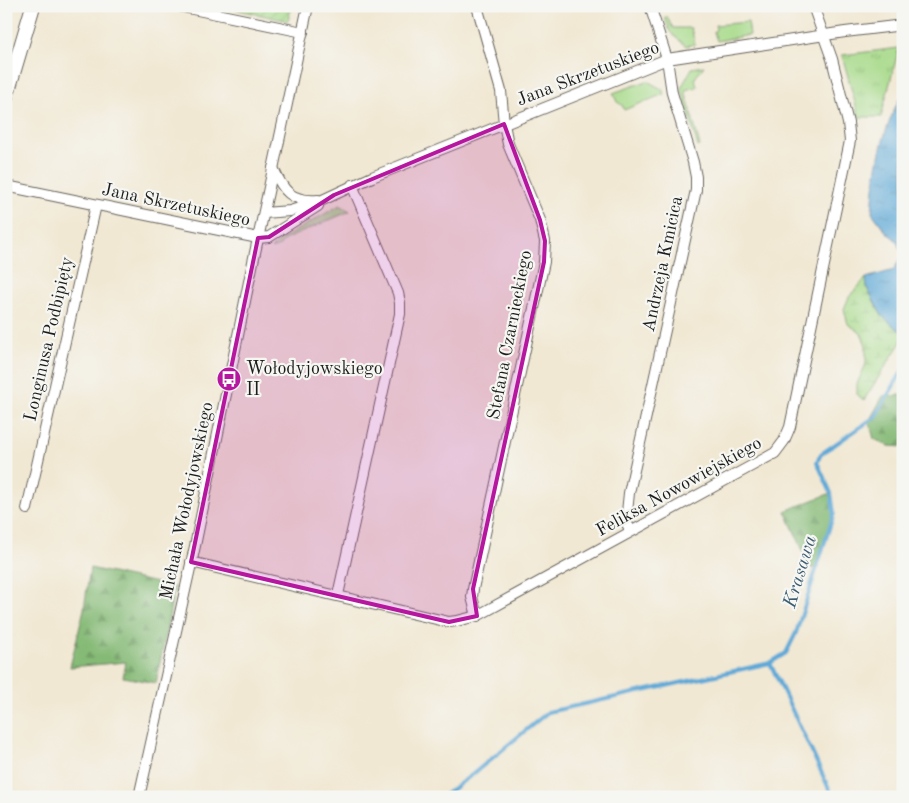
<svg xmlns="http://www.w3.org/2000/svg" width="909" height="803" font-family="'Old Standard TT',serif">
  <style>
    .grass { fill: #a7da8a; stroke: #627b53 }
    .forest { fill: url(#forest-firs); stroke: #506b49 }
    .wetland { fill: url(#wetland-marsh); stroke: #627b53 }
    .park { fill: url(#park-tufts); stroke: #627b53 }
    .garden { fill: url(#garden-furrows); stroke: #627b53 }
    .water { fill: url(#water-ripples); stroke: #3e627a }
    .lines { fill: none; stroke-linecap: round; stroke-linejoin: round }
    .stream { stroke: #5fa9d7; stroke-width: 4 }
    .minor-casing { stroke: #67635c; stroke-width: 12 }
    .secondary-casing { stroke: #67635c; stroke-width: 16 }
    .minor { stroke: #fff; stroke-width: 10 }
    .secondary { stroke: #fff; stroke-width: 14 }
    .marked { fill: #b5179e; fill-opacity: 0.2; stroke: #b5179e; stroke-width: 4; stroke-linejoin: round }
    .labels { text-anchor: middle; dominant-baseline: central; stroke-width: 4.5; stroke-linejoin: round; paint-order: stroke }
    .street-label { font-size: 18px; fill: #1c1c1c; stroke: #f6f6f2 }
    .poi-label { font-size: 18px; fill: #1c1c1c; stroke: #f6f6f2; text-anchor: start }
    .water-label { font-size: 19px; font-style: italic; fill: #3a5b70; stroke: #f6f6f2 }
  </style>
  <defs>
    <pattern id="forest-firs" width="22" height="20" patternUnits="userSpaceOnUse" patternTransform="scale(1.25)"><rect width="22" height="20" fill="#85ba76"/><path d="M5 1l3.5 6h-7zM16 11l3.5 6h-7z" fill="#729f66"/></pattern>
    <pattern id="wetland-marsh" width="20" height="14" patternUnits="userSpaceOnUse" patternTransform="scale(1.25)"><rect width="20" height="14" fill="#a7da8a"/><path d="M1 5h8M5 5V1M11 12h8M15 12V8" fill="none" stroke="#8fba76"/></pattern>
    <pattern id="park-tufts" width="24" height="20" patternUnits="userSpaceOnUse" patternTransform="scale(1.25)"><rect width="24" height="20" fill="#a7da8a"/><path d="M3 7l-1-3M5 7V3M7 7l1-3M15 17l-1-3M17 17v-4M19 17l1-3" fill="none" stroke="#8fba76"/></pattern>
    <pattern id="garden-furrows" width="10" height="10" patternUnits="userSpaceOnUse" patternTransform="scale(1.25)"><rect width="10" height="10" fill="#a7da8a"/><path d="M-1 1l2-2M0 10L10 0M9 11l2-2" fill="none" stroke="#8fba76"/></pattern>
    <pattern id="water-ripples" width="26" height="14" patternUnits="userSpaceOnUse" patternTransform="scale(1.25)"><rect width="26" height="14" fill="#5fa9d7"/><path d="M2 4q2-2 4 0t4 0M15 11q2-2 4 0t4 0" fill="none" stroke="#4e89ae"/></pattern>
  </defs>
  <rect width="100%" height="100%" fill="#f6f6f2"/>
  <filter id="ink" filterUnits="userSpaceOnUse"><feTurbulence type="fractalNoise" baseFrequency=".02" numOctaves="2"/><feDisplacementMap in="SourceGraphic" scale="10" xChannelSelector="R" yChannelSelector="G"/><feConvolveMatrix kernelMatrix="1 2 1 2 8 2 1 2 1" color-interpolation-filters="sRGB"/></filter>
  <filter id="wash" filterUnits="userSpaceOnUse"><feTurbulence type="fractalNoise" baseFrequency=".0096" numOctaves="4" result="noise"/><feDisplacementMap in="SourceGraphic" scale="20" xChannelSelector="R" yChannelSelector="G"/><feGaussianBlur stdDeviation="1.12" result="paint"/><feColorMatrix in="noise" values="0 0 0 0 0 0 0 0 0 0 0 0 0 0 0 0 0 1.4 0 .05"/><feComposite in="paint" operator="in"/></filter>
  <g filter="url(#wash)">
    <rect width="100%" height="100%" fill="#f1e8d3"/>
    <g class="grass">
      <path d="M667,17L673,28H691L695,44L686,46L670,32L665,18Z"/>
      <path d="M748,22L750,35L717,41L714,32L716,29L715,25Z"/>
      <path d="M704,66L695,78L697,87L685,90L700,146L698,147L681,88L692,68Z"/>
      <path d="M647,81L662,89L664,94L624,110L622,105L617,102L613,93Z"/>
      <path d="M340,205L350,211L284,240L280,246L271,249L280,240Z"/>
    </g>
    <g class="forest">
      <path d="M903,395V447L889,446L874,439L869,421L883,396Z"/>
      <path d="M831,493L834,513L816,569L811,568L785,511Z"/>
      <path d="M90,568L175,587L156,683L123,677L126,662L70,667L84,609Z"/>
    </g>
    <path class="wetland" d="M866,278L867,288L882,316L901,332L903,331V339L864,400L857,395V384L866,364V345L861,333L848,324L844,309L849,297Z"/>
    <path class="park" d="M899,48L881,117H859L842,55Z"/>
    <path class="garden" d="M221,6H292L288,21Z"/>
    <path class="water" d="M903,92V331L901,332L882,316L867,288L866,278L894,270L902,254L896,240L887,233L872,213C875,167 881,133 903,92Z"/>
    <g class="lines">
      <g class="stream">
        <path d="M770,663L833,797"/>
        <path d="M442,797L473,774L548,712L770,663L786,653L796,633L834,513L831,493L817,462L821,454L875,417L903,370"/>
      </g>
    </g>
  </g>
  <g filter="url(#ink)">
    <g class="lines">
      <defs>
        <g id="minor">
          <path d="M178,6L303,32"/>
          <path d="M273,168C283,191 291,202 318,200"/>
          <path d="M6,186L258,238L269,237L318,206"/>
          <path d="M264,213L290,211L316,203L372,177L667,59L845,32L903,25"/>
          <path d="M27,509L96,205"/>
          <path d="M631,531L626,522L629,493L696,190V177L693,162L672,93L667,59L650,6"/>
          <path d="M191,562L449,622L457,621L477,616L775,453L784,441L790,427L850,141L848,123L832,59L813,6"/>
          <path d="M338,595L400,314V303L398,293L352,185"/>
          <path d="M477,616L472,597L473,589L544,262L545,241L540,220L508,144L504,124L501,91L477,6"/>
          <path d="M139,797L195,546L253,262L308,6"/>
        </g>
        <path id="secondary" d="M6,97L33,6"/>
      </defs>
      <use href="#minor" class="minor-casing"/>
      <use href="#secondary" class="secondary-casing"/>
      <use href="#minor" class="minor"/>
      <use href="#secondary" class="secondary"/>
    </g>
  </g>
  <path class="marked" d="M504,124L540,220L545,241L544,262L473,589L477,616L449,622L191,562L258,238L269,237L334,195Z"/>
  <defs>
    <symbol id="bus-disc" viewBox="-11 -11 22 22"><circle r="9.5" fill="#b5179e" stroke="#f6f6f2"/><path d="M-5-6H5V4H4V6H2V4H-2V6H-4V4H-5ZM-3.5-4V0h7V-4ZM-3.5 1.2v1.5H-2V1.2ZM2 1.2v1.5H3.5V1.2Z" fill="#fff"/></symbol>
  </defs>
  <g fill-rule="evenodd">
    <use href="#bus-disc" x="215" y="365" width="28" height="28"/>
  </g>
  <g class="labels">
    <g class="street-label">
      <text transform="translate(588 74) rotate(-21)">Jana Skrzetuskiego</text>
      <text transform="translate(176 205) rotate(12)">Jana Skrzetuskiego</text>
      <text transform="translate(663 264) rotate(-78)">Andrzeja Kmicica</text>
      <text transform="translate(510 335) rotate(-79)">Stefana Czarnieckiego</text>
      <text transform="translate(49 339) rotate(-77)">Longinusa Podbipięty</text>
      <text transform="translate(679 487) rotate(-29)">Feliksa Nowowiejskiego</text>
      <text transform="translate(187 501) rotate(-78)">Michała Wołodyjowskiego</text>
    </g>
    <g class="poi-label">
      <text x="246" y="369">Wołodyjowskiego<tspan x="246" dy="21">II</tspan></text>
    </g>
    <g class="water-label">
      <text transform="translate(801 572) rotate(-73)">Krasawa</text>
    </g>
  </g>
  <rect width="909" height="803" fill="none" stroke="#f6f6f2" stroke-width="25"/>
</svg>
